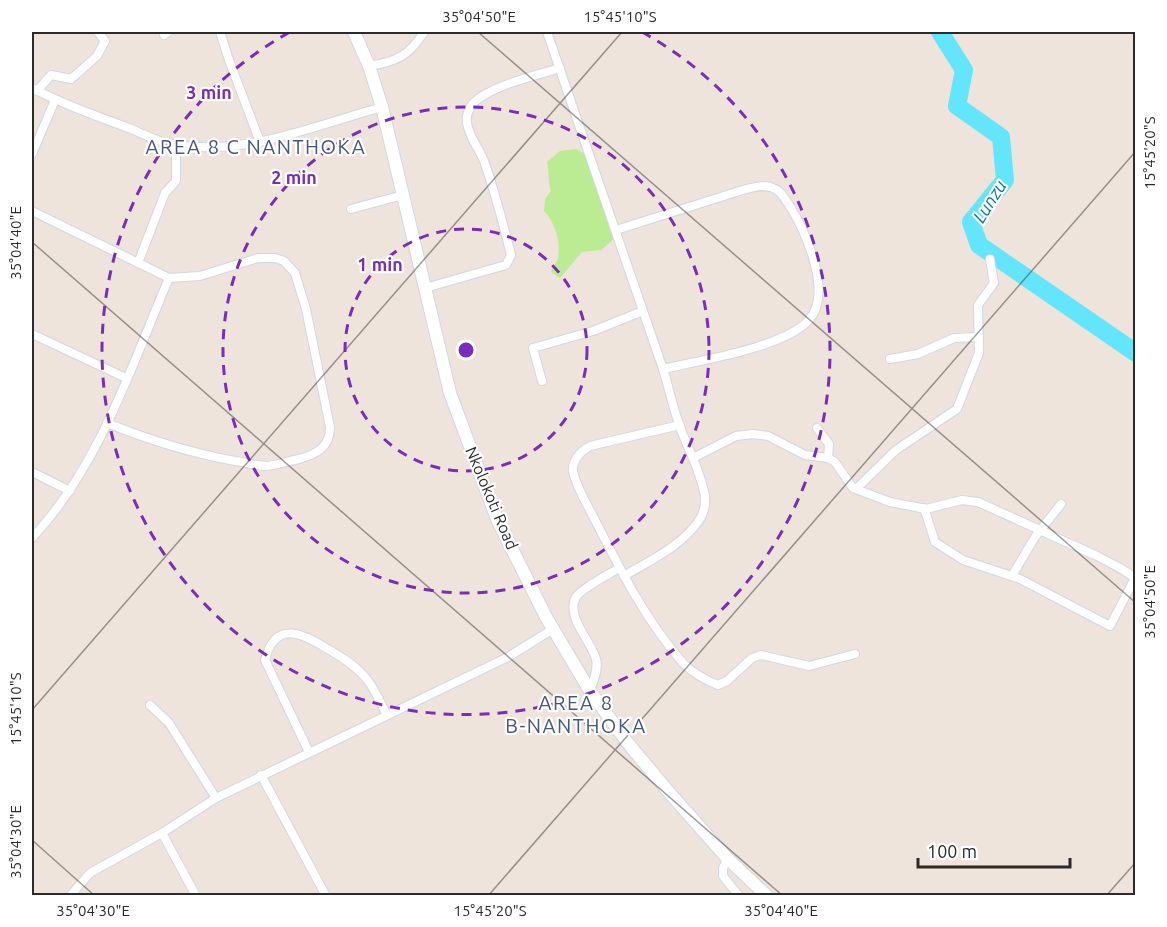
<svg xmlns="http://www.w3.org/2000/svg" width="1167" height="927" font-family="Ubuntu,sans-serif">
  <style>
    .green { fill: #bbeb92 }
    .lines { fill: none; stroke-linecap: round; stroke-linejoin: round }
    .river { stroke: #63e6fb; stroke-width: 18 }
    .minor-casing { stroke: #d0d7e5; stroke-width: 10 }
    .secondary-casing { stroke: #d0d7e5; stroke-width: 14 }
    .minor { stroke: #fff; stroke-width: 8 }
    .secondary { stroke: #fff; stroke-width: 12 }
    .ticks { fill: none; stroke: #2b2b2b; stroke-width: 1.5; stroke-opacity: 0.45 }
    .ring { fill: none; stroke: #7b2cbf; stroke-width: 3; stroke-dasharray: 10 8 }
    .labels { text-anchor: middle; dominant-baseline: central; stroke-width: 4.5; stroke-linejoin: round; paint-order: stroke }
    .street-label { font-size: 16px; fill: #2b2b2b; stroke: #fff }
    .water-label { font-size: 18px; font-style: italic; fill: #017ea2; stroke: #fff }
    .quarter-label { font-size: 20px; letter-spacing: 1.5px; fill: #465881; stroke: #fff }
    .centre { fill: #7b2cbf; stroke: #fff; stroke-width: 3 }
    .ring-label { font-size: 18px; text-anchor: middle; font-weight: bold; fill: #7b2cbf; stroke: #fff; stroke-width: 4.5; stroke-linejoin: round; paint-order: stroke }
    .neatline { fill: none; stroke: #2b2b2b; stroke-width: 2 }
    .ticks-label { font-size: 15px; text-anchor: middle; fill: #2b2b2b }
  </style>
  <rect width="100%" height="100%" fill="#eee4db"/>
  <path class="green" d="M576,149L587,155L615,238L601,250L582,252L560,278L551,272C553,267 557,262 558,258C561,242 555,222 544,211L545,199L551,191C547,180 550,173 547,162L560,151Z"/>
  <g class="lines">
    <path class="river" d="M940,32L964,70L957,106L1001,137L1005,180L971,222L979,245L1136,353"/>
    <defs>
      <g id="minor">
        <path d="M220,32L229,60L260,142"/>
        <path d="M547,32L663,369C669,388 673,408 680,427C688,449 701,472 705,496C706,505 703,515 698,522C680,547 649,561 624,576"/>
        <path d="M164,35L168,32"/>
        <path d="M369,66C396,62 410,55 424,32"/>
        <path d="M32,88C63,104 96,116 129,128C143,134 157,142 172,144C240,158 317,125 382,107"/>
        <path d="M37,91L51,75L71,79L97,56L105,41L98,32"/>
        <path d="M32,154L55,100"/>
        <path d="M351,209L403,195"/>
        <path d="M32,211L169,278L200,276L258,258H275L284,261L295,273L306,309L330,427C330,447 317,454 299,459C288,461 277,465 267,466C257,466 245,462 235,461C191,453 149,440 107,423"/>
        <path d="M616,230L746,189C755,187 765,184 773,188C782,191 786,201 791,208C806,233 833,293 809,320C783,348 701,360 663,369"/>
        <path d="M138,263L165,193L176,181V145"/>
        <path d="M425,288L506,265L511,255C503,223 495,192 484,161C479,148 469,137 467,123C466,117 468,111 471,106C485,87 537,75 560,68"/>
        <path d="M32,334L126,378"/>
        <path d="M890,359L918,354L954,338L979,337"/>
        <path d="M542,381L533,348L593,331L643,311"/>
        <path d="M680,425L590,446C581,451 572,460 573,471C576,487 589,508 596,522C621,571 646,621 683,663C693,673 705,680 718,685L727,681L752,658L761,655L809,666L855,654"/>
        <path d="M817,428L829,444L828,458"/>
        <path d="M693,458L736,436L753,434L768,436L805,455L828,458L835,462L853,488L890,502L926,509L962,500L978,502L1097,556L1120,568L1136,578"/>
        <path d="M32,472L70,491"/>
        <path d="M856,489L896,450L957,409L979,353L978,305L994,283L990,259"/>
        <path d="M924,508L935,542L963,560L1020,579L1110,626L1135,578"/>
        <path d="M32,538C99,467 131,367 169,278"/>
        <path d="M1012,576L1035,537L1061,504"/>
        <path d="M590,691C593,681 599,669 596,659C591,641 565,616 576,597C583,587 608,575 619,568"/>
        <path d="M150,705L169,723L216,798"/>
        <path d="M309,752L265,660C275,621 300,632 326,648C342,657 358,667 369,682C376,692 381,704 387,715"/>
        <path d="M261,775L326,896"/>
        <path d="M162,833L196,896"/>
        <path d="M728,859L723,868V876L739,896"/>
        <path d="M70,896L90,873L162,833L216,798L508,657L553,629"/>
      </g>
      <path id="secondary" d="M354,32L369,66L382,107L450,393L497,519L546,617L590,691L627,742L667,790L728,859L767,896"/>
    </defs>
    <use href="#minor" class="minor-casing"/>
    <use href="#secondary" class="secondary-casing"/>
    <use href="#minor" class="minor"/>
    <use href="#secondary" class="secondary"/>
  </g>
  <path class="ticks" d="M478,32L1136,603M32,242L783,896M32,710L622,32M32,840L95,896M488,896L1136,151M1106,896L1136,862"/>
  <g class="ring">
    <circle cx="466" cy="350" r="121"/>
    <circle cx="466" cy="350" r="243"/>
    <path d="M642 32A364 364 0 1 1 290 32"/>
  </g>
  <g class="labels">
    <g class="street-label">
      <text transform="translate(492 498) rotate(67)">Nkolokoti Road</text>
    </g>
    <g class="water-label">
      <text transform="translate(989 201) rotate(-58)">Lunzu</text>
    </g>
    <g class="quarter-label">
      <text x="256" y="146">AREA 8 C NANTHOKA</text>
      <text x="576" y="702">AREA 8<tspan x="576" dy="23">B-NANTHOKA</tspan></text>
    </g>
  </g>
  <circle cx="466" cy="350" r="9" class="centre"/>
  <g class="ring-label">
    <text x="209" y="99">3 min</text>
    <text x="294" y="184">2 min</text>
    <text x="380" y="271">1 min</text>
  </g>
  <rect width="1167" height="927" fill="none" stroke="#ffffff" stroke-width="66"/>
  <path d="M918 858v9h152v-9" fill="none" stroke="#2b2b2b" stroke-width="3"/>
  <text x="927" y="858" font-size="18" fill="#2b2b2b" stroke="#ffffff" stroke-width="4.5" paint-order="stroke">100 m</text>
  <rect x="33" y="33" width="1101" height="861" class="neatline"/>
  <g class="ticks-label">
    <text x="479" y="22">35°04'50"E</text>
    <text x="620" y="22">15°45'10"S</text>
    <text transform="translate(1150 153) rotate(-90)" y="5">15°45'20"S</text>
    <text transform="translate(16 243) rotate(-90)" y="5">35°04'40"E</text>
    <text transform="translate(1150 602) rotate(-90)" y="5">35°04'50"E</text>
    <text transform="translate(16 709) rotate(-90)" y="5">15°45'10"S</text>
    <text transform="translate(16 842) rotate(-90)" y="5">35°04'30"E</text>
    <text x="93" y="916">35°04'30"E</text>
    <text x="490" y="916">15°45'20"S</text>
    <text x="781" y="916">35°04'40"E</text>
  </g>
</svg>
